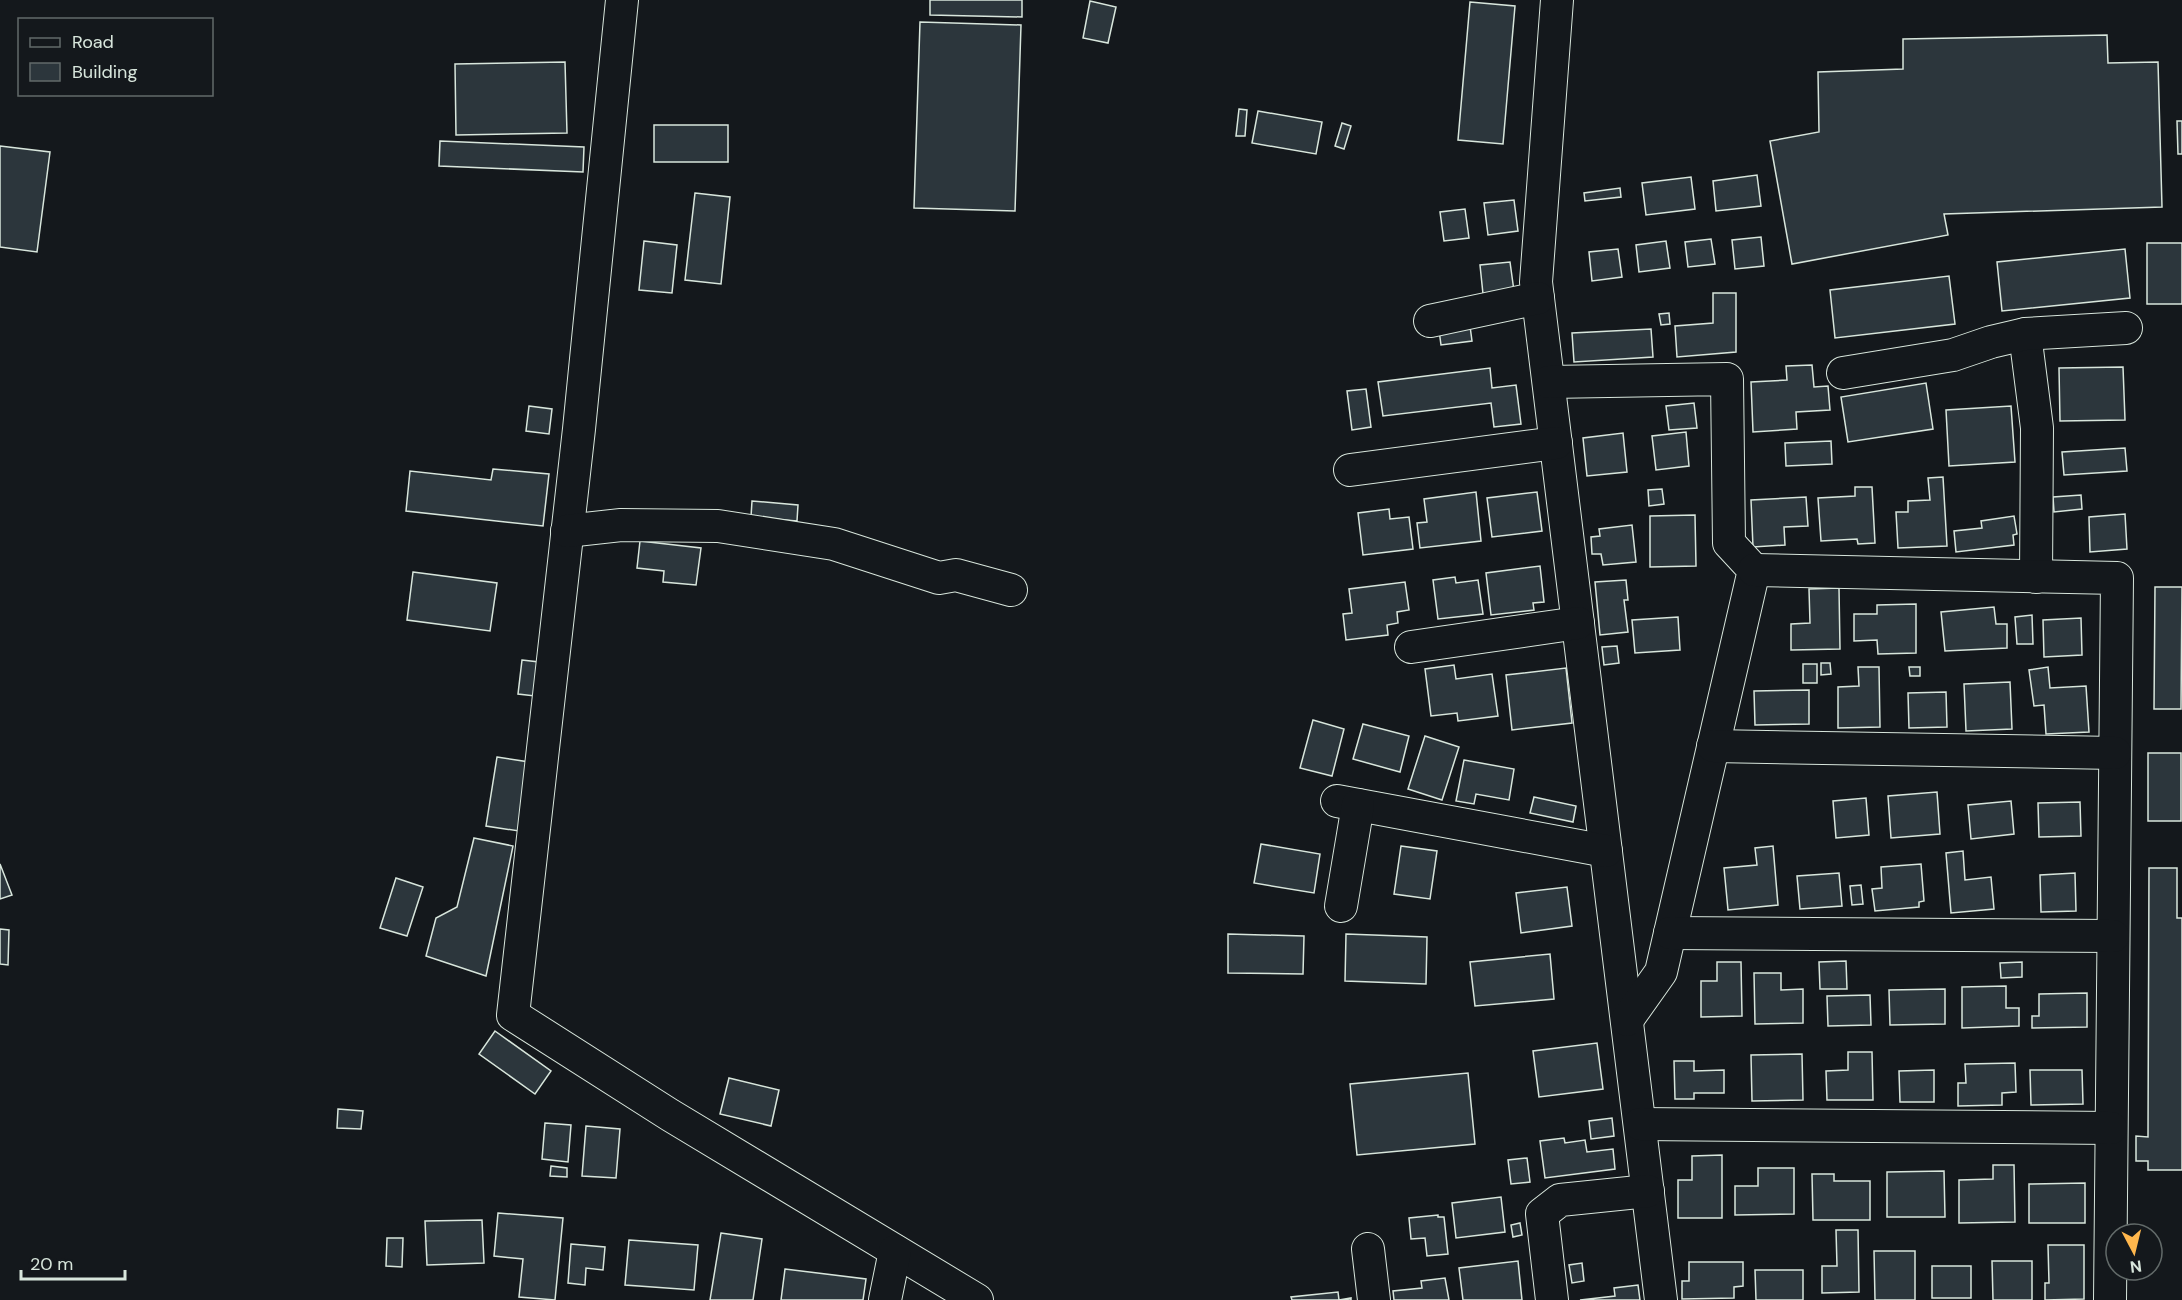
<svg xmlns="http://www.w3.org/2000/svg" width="2182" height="1300" font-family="'DM Sans',sans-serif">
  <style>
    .building { fill: #2c363c; stroke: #d8e6dc; stroke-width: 1.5 }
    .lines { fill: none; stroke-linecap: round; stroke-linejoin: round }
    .street-casing { stroke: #d8e6dc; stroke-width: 34 }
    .street { stroke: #14181c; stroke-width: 32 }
  </style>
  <rect width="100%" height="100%" fill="#14181c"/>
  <g class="building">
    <path d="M930,0H1022V17L930,15Z"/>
    <path d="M1090,1L1116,7L1108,43L1083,38Z"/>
    <path d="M1470,2L1515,6L1503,144L1458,140Z"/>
    <path d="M920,22L1021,25L1015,211L914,208Z"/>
    <path d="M2107,35L2108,63L2158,62L2162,207L1944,214L1948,235L1792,264L1770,141L1819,132L1818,72L1903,69V39Z"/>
    <path d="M565,62L567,133L456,135L455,64Z"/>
    <path d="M1239,109L1247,110L1245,136H1236Z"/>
    <path d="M1258,111L1322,122L1316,154L1252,143Z"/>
    <path d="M2177,121H2182V154H2178Z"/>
    <path d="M1342,123L1351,126L1344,149L1335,146Z"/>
    <rect x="654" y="125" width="74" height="37"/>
    <path d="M440,141L584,147L583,172L439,166Z"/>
    <path d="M0,146L50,152L37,252L0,247Z"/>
    <path d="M1757,175L1761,206L1716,211L1713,181Z"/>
    <path d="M1691,177L1695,209L1646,215L1642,183Z"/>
    <path d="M1620,188L1621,197L1585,201L1584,193Z"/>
    <path d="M695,193L730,197L721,284L685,280Z"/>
    <path d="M1514,200L1518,231L1488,235L1484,203Z"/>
    <path d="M1465,209L1469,238L1444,241L1440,212Z"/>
    <path d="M1761,237L1764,266L1735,269L1732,240Z"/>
    <path d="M1711,239L1715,264L1688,267L1685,242Z"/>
    <path d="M644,241L677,245L672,293L639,290Z"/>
    <path d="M1666,241L1670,268L1639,272L1636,245Z"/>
    <rect x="2147" y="243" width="35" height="61"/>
    <path d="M1618,249L1622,277L1592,281L1589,252Z"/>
    <path d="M2125,249L2130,298L2002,311L1997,262Z"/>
    <path d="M1510,262L1514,291L1483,294L1480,265Z"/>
    <path d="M1949,276L1955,324L1835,338L1830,290Z"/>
    <path d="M1713,293H1736V352L1677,357L1675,326L1713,323Z"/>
    <path d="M1669,313L1670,324L1661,325L1659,314Z"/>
    <path d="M1470,326L1472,341L1441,345L1439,330Z"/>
    <path d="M1651,329L1653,357L1574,362L1572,333Z"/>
    <path d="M1812,365L1814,387L1828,386L1830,410L1796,412L1797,429L1753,432L1751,382L1787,380L1786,366Z"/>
    <path d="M2123,367L2125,420L2060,421L2059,368Z"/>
    <path d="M1490,368L1492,388L1516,385L1521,424L1494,427L1491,403L1383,416L1378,382Z"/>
    <path d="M1926,383L1933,429L1848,442L1841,397Z"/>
    <path d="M1366,389L1371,427L1352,430L1347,391Z"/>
    <path d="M1694,403L1697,428L1669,430L1666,406Z"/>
    <path d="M529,406L552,409L549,434L526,431Z"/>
    <path d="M2011,406L2015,462L1949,466L1946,410Z"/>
    <path d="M1686,432L1689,466L1656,470L1652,436Z"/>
    <path d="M1623,433L1627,472L1587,476L1583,438Z"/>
    <path d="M1831,441L1832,464L1786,466L1785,443Z"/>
    <path d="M2125,448L2127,471L2064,475L2062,452Z"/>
    <path d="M493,469L549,474L543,526L406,511L410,471L491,480Z"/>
    <path d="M1943,477L1947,546L1898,548L1896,512H1908V501L1930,500L1928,478Z"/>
    <path d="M1855,487H1872L1875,543L1858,544L1857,539L1821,541L1818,498L1855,496Z"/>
    <path d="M1662,489L1664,504L1649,506L1648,490Z"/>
    <path d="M1476,492L1481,541L1420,548L1417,523L1427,522L1424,499Z"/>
    <path d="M1537,492L1542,531L1492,537L1487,498Z"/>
    <path d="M2081,495L2082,509L2054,512L2053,497Z"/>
    <path d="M1806,497L1808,526L1784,527L1785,545L1753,547L1751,500Z"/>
    <path d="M752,501L798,505L797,521L751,517Z"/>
    <path d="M1389,509L1390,519L1409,517L1413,549L1363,555L1358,513Z"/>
    <path d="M2125,514L2127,549L2090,552L2089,517Z"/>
    <path d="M1695,515L1696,566L1650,567V516Z"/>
    <path d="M2014,516L2017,534L2013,535L2014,545L1956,552L1954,531L1982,528L1981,521Z"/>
    <path d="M1632,525L1636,562L1603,565L1601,554H1592L1591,537L1600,536L1599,529Z"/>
    <path d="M640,541L701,548L696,585L663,582L664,571L637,568Z"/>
    <path d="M1540,566L1544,602L1533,603L1534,610L1491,615L1486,573Z"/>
    <path d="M413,572L497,583L490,631L407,620Z"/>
    <path d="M1455,577L1456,583L1478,580L1483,614L1438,619L1433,580Z"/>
    <path d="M1626,580L1628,600H1624L1628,632L1600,635L1595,582Z"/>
    <path d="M1405,582L1409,610L1397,612L1398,623L1387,625L1388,635L1346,640L1343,614L1352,613L1349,589Z"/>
    <path d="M2155,587H2182L2181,709H2154Z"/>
    <path d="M1839,588L1840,649L1791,650V624L1810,623L1809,589Z"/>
    <path d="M1916,604V653L1878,654L1877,640L1854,641V614H1877V605Z"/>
    <path d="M1994,607L1996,624H2007V648L1945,651L1941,612Z"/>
    <path d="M2032,615L2033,644H2017L2015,617Z"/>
    <path d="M1678,617L1680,650L1635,653L1632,620Z"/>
    <path d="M2081,618L2082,655L2044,657L2043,620Z"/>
    <path d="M1617,646L1619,663L1604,665L1602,647Z"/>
    <path d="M522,660L539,662L535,696L518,694Z"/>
    <path d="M1821,663H1830L1831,674L1821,675Z"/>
    <rect x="1803" y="664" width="14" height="19"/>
    <path d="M1454,665L1456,679L1492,674L1498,716L1458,721L1457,713L1431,716L1425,669Z"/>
    <path d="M1858,667H1879L1880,727L1838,728V687L1859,686Z"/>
    <path d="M1909,667H1920V676H1910Z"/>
    <path d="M2048,667L2050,688L2086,686L2089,732L2046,734L2044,705L2034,706L2029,670Z"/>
    <path d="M1566,668L1572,723L1512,730L1506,675Z"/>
    <path d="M2010,682L2012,729L1966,731L1964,684Z"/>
    <path d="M1809,690V724L1755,725L1754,691Z"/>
    <path d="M1946,692L1947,727L1909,728L1908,693Z"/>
    <path d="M1313,720L1344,729L1332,776L1300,768Z"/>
    <path d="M1363,724L1409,736L1400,772L1353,759Z"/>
    <path d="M1425,736L1459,747L1442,800L1408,789Z"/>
    <rect x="2148" y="753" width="33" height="68"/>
    <path d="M497,757L529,762L519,831L486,826Z"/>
    <path d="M1464,760L1514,769L1509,800L1476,794L1474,804L1456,801Z"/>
    <path d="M1937,792L1940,834L1891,838L1888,796Z"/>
    <path d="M1534,797L1576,806L1573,822L1530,813Z"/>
    <path d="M1866,798L1869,835L1836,838L1833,801Z"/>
    <path d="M2011,801L2014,834L1971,839L1968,805Z"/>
    <path d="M2080,802L2081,836L2039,837L2038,803Z"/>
    <path d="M474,838L513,846L486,976L426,956L436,918L457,907Z"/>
    <path d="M1261,844L1320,854L1314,893L1254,883Z"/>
    <path d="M1401,846L1437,851L1430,899L1394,894Z"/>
    <path d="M1773,846L1778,905L1728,910L1724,868L1757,865L1755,848Z"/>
    <path d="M1963,851L1965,880L1991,877L1994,909L1951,913L1946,853Z"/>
    <path d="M0,864L12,895L0,899Z"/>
    <path d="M1921,864L1924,901L1919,902V907L1875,911L1872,889L1882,888L1881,867Z"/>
    <path d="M2149,868H2177V918H2182V1170H2148V1161H2136V1136L2148,1137Z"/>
    <path d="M1839,873L1842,906L1800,909L1797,876Z"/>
    <path d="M2075,873L2076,911L2041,912L2040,875Z"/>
    <path d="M396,878L423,887L407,936L380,928Z"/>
    <path d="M1861,885L1863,904L1852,905L1850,886Z"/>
    <path d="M1567,887L1572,926L1521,933L1516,893Z"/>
    <path d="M0,929L9,930L8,965L0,964Z"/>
    <path d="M1228,934L1304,936L1303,974L1228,973Z"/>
    <path d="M1346,934L1427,937L1426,984L1345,981Z"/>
    <path d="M1550,954L1554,999L1475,1006L1470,962Z"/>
    <path d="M1846,961L1847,989H1820L1819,962Z"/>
    <path d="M1717,962H1741L1742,1016L1701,1017V981H1717Z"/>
    <path d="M2022,962V977L2001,978L2000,963Z"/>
    <path d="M1754,973H1781V990L1803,989V1023L1755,1024Z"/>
    <path d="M2006,986V1008H2019V1026L1962,1028V987Z"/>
    <path d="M1945,989V1024L1890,1025L1889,990Z"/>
    <path d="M2087,993V1027L2032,1028V1016H2039V994Z"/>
    <path d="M1870,995L1871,1025L1828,1026L1827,996Z"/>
    <path d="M495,1031L551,1071L535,1094L479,1054Z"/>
    <path d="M1597,1043L1603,1089L1539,1097L1533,1051Z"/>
    <path d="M1848,1052H1872L1873,1100H1827L1826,1071L1848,1070Z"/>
    <path d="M1802,1054L1803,1100L1752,1101L1751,1055Z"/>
    <path d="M1674,1061H1694V1071L1724,1070V1093H1694V1099H1675Z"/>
    <path d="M2015,1063L2016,1092L2002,1093V1105L1958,1106V1083H1966L1965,1064Z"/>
    <path d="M1934,1070V1102H1900L1899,1071Z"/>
    <path d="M2030,1070H2082L2083,1104L2031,1105Z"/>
    <path d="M1468,1073L1475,1144L1357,1155L1350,1084Z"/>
    <path d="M729,1078L779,1090L771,1126L720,1114Z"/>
    <path d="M338,1109L363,1111L361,1129L337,1128Z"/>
    <path d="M1612,1118L1614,1136L1591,1139L1589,1121Z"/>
    <path d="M545,1123L571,1125L568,1162L542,1159Z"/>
    <path d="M586,1126L620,1129L616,1178L582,1176Z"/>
    <path d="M1564,1138L1565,1143L1585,1140L1587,1152L1613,1149L1615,1169L1545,1178L1540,1141Z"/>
    <path d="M1722,1155V1218H1678V1180H1692V1156Z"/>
    <path d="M1527,1158L1530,1182L1511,1184L1508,1160Z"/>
    <path d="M1993,1165H2014L2015,1222L1959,1223V1180L1993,1179Z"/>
    <path d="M551,1166L567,1168V1177L550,1176Z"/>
    <path d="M1758,1168H1794V1214L1735,1215V1186H1758Z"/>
    <path d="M1944,1171L1945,1217H1887V1172Z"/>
    <path d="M1812,1174H1834V1181H1870V1220H1813Z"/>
    <path d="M2085,1183V1223H2029V1184Z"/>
    <path d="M1501,1197L1505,1232L1456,1238L1452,1203Z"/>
    <path d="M498,1213L563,1218L555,1300L519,1297L523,1259L494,1256Z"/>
    <path d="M1438,1215V1217H1444L1448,1254L1427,1256L1425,1238L1411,1239L1409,1218Z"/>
    <path d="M482,1220L484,1263L427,1265L425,1221Z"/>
    <path d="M1520,1223L1522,1235L1513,1237L1511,1225Z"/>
    <path d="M1836,1230H1858L1859,1292L1822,1293V1266H1837Z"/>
    <path d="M721,1233L762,1239L753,1300H710Z"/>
    <path d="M387,1238H403L402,1267L386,1266Z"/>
    <path d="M629,1240L698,1245L694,1290L625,1285Z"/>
    <path d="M571,1244L605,1247L603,1270L586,1268L585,1285L568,1283Z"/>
    <path d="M2048,1245H2084V1299L2045,1300V1283H2049Z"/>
    <path d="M1874,1251H1915V1300H1875Z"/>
    <path d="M1518,1261L1522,1300H1463L1459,1268Z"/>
    <path d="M1992,1261H2032V1300H1993Z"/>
    <path d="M1689,1262H1743V1286L1734,1287V1298L1682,1299V1281H1689Z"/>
    <path d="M1582,1263L1584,1281L1572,1283L1569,1265Z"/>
    <rect x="1932" y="1266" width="39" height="32"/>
    <path d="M785,1269L866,1279L863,1300H781Z"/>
    <path d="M1755,1270H1803V1300H1756Z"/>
    <path d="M1445,1278L1449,1300H1394L1393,1291L1422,1288L1421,1281Z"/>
    <path d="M1638,1285L1640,1300H1580L1615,1296L1614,1288Z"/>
    <path d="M1338,1292L1339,1300L1351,1298V1300H1292L1291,1297Z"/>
  </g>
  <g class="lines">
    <defs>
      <g id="street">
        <path d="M622,0L579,429L513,1015L670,1115L977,1300"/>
        <path d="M1557,0L1536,282L1661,1300"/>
        <path d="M1430,321L1538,298"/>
        <path d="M2025,334L2037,428L2036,577"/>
        <path d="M1843,373L1953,355L1991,342L2025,334L2126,328"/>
        <path d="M1549,382L1727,379L1729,543L1754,570L1661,972L1627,1020"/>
        <path d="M1350,470L1556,443"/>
        <path d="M567,531L621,525L718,526L834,544L939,578L956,575L1011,590"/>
        <path d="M1754,570L2117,578L2110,1300"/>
        <path d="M1411,647L1578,623"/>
        <path d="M1713,746L2115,753"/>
        <path d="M1337,801L1606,851"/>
        <path d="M1341,906L1358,805"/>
        <path d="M1670,933L2113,936"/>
        <path d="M1640,1124L2111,1128"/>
        <path d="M1368,1249L1374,1300"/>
        <path d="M885,1300L895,1251"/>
        <path d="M1552,1300L1542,1214L1560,1200L1648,1191"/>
      </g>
    </defs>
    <use href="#street" class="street-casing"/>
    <use href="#street" class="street"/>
  </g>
  <rect x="18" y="18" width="195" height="78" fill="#14181c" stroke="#626a69" stroke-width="1.5"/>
  <rect x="30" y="38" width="30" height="9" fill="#14181c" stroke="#626a69" stroke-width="1.5"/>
  <text x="72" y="48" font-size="18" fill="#d8e6dc">Road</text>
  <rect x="30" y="63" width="30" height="18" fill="#2c363c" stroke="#626a69" stroke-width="1.5"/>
  <text x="72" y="78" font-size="18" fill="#d8e6dc">Building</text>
  <g transform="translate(2134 1252) rotate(173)"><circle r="28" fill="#14181c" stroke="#626a69" stroke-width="1.5"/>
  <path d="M0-4.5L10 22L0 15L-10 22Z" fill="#ffb74d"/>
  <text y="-9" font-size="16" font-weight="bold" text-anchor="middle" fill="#d8e6dc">N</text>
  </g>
  <path d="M21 1270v9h104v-9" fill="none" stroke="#d8e6dc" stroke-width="3"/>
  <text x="30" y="1270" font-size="18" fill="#d8e6dc" stroke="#14181c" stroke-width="4.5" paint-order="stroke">20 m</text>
</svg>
